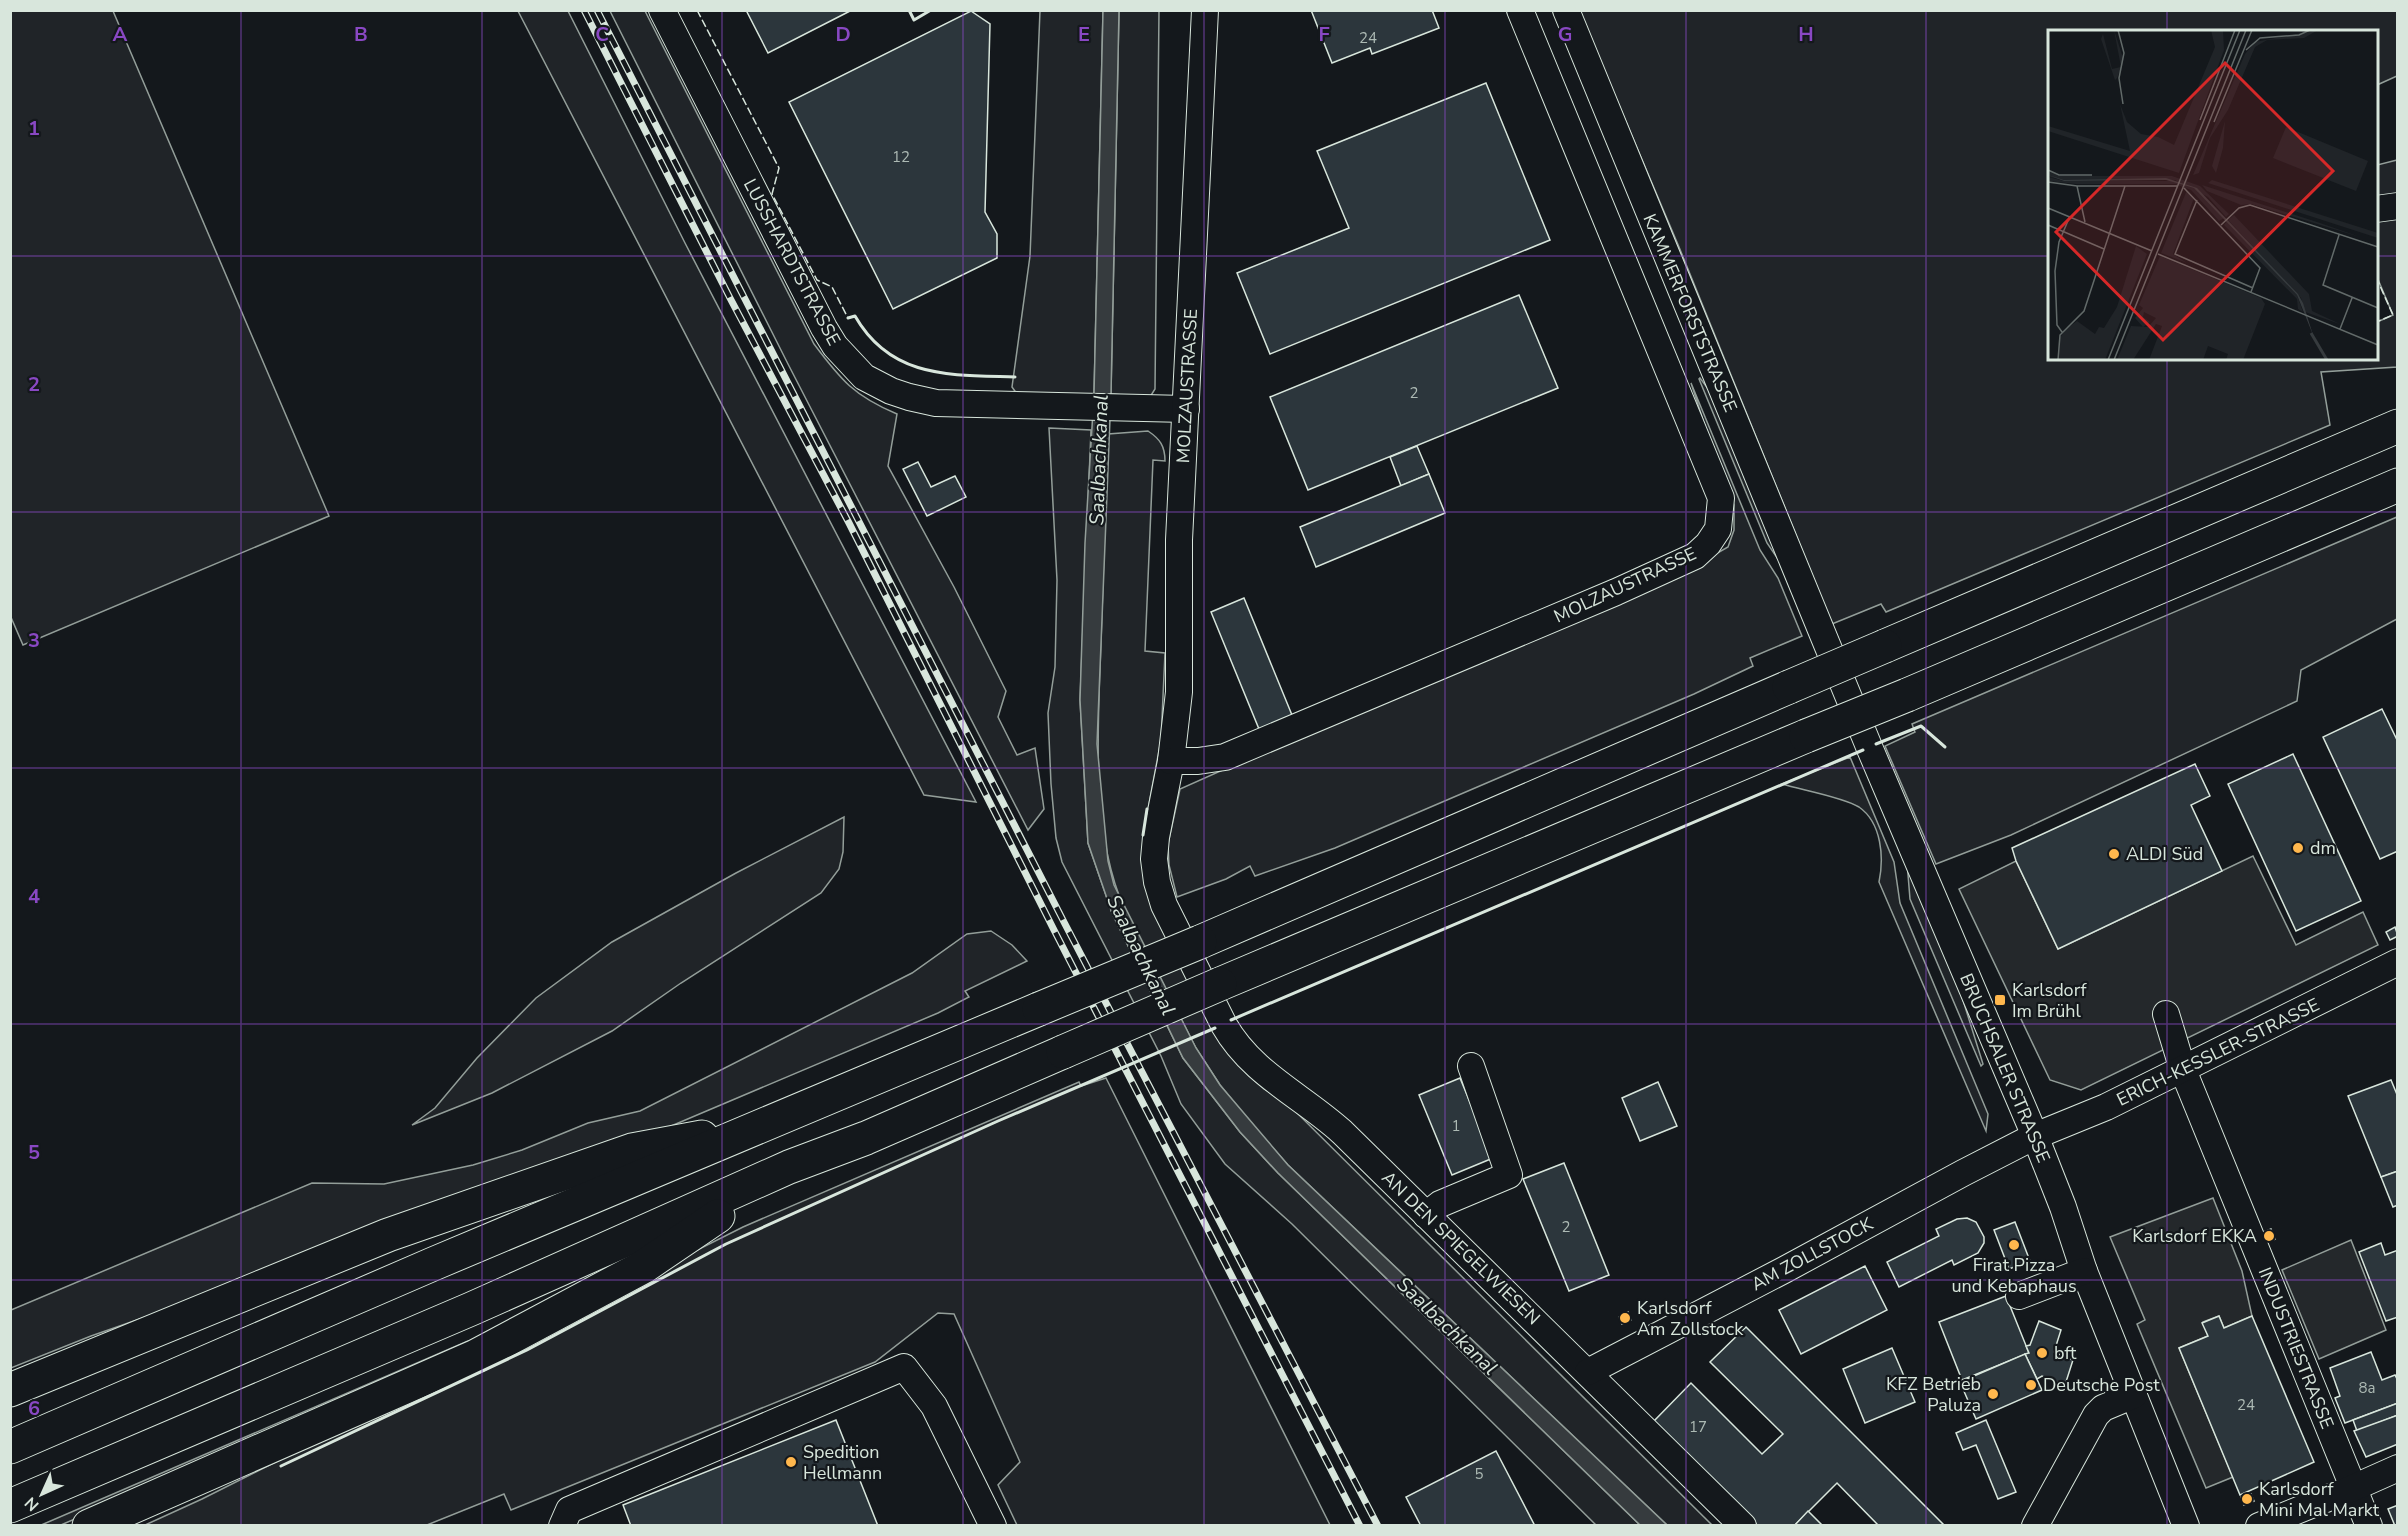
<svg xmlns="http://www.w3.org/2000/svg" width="2408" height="1536" font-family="'Nunito Sans',sans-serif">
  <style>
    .green { fill: #202428; stroke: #939e99; stroke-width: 1.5 }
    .parking { fill: #24282b; stroke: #939e99; stroke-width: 1.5 }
    .water { fill: #363b3e; stroke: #939e99; stroke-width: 1.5 }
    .building { fill: #2c363c; stroke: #d8e6dc; stroke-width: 1.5 }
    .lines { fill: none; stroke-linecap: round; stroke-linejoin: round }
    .minor-casing { stroke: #d8e6dc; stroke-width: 28 }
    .highway-casing { stroke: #d8e6dc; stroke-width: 35 }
    .minor { stroke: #14181c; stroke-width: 26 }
    .highway { stroke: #14181c; stroke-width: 33 }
    .rail-casing { stroke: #d8e6dc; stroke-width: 7 }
    .rail { stroke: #14181c; stroke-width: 4.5; stroke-dasharray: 14; stroke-linecap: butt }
    .highway-bridge-casing { stroke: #d8e6dc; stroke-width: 35; stroke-linecap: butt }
    .highway-bridge { stroke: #14181c; stroke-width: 33 }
    .fence { stroke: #d8e6dc; stroke-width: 1.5; stroke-dasharray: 8 3; stroke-linecap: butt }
    .wall { stroke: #d8e6dc; stroke-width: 3 }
    .grid { fill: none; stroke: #8948c3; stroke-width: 1.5; stroke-opacity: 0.55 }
    .poi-dot { fill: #ffb74d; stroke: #14181c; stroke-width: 2 }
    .labels { text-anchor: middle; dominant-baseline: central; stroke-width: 4.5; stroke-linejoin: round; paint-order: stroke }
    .number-label { font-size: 15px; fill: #adbab4 }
    .street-label { font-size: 18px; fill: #d8e6dc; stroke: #14181c }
    .poi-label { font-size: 18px; fill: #d8e6dc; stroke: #14181c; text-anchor: start }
    .water-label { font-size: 20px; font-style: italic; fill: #d8e6dc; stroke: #14181c }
    .inset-river { fill: none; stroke: #363b3e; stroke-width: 3 }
    .inset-road { fill: none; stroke: #626a69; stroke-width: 1.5 }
    .view { fill: #d62828; fill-opacity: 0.15; stroke: #d62828; stroke-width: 3 }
    .inset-edge { fill: none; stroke: #d8e6dc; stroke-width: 3 }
    .grid-label { font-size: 20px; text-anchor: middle; font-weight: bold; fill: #8948c3; stroke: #14181c; stroke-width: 4.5; stroke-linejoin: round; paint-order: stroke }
  </style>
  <rect width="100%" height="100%" fill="#14181c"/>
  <g class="green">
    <path d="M10,11H113L329,516L23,645L10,615Z"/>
    <path d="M518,11H568L685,243L976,802L924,795Z"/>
    <path d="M610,11H645L814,344C841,380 854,396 897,414L888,466L954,587L1006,691L998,717L1017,755L1035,748L1044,809L1028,830L788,364Z"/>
    <path d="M1040,11H1103L1094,394H1017L1012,387L1030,256Z"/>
    <path d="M1119,11H1159L1155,389L1150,397L1111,394Z"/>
    <path d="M1579,11H2397V76L2377,85L2376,32H2050V358H2376L2377,322L2393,315L2377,277V222L2380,219L2397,216V367L2321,372L2330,425L1886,612L1881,604L1832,624L1679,247Z"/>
    <path d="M2397,160V197H2377V165Z"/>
    <path d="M1700,378L1715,398L1780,562L1767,543L1699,379Z"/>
    <path d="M1691,383L1760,550L1778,578L1802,636L1750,658L1753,666L1694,694L1335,848L1255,876L1250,866L1226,879L1177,897L1169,865L1168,844L1180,789L1364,707L1700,563L1728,547L1734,530V505L1716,460Z"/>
    <path d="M1049,428L1091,430L1080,700L1088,843L1112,913L1183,1058L1240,1132L1278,1173L1640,1525H1596L1292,1224L1225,1164L1181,1104L1161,1056L1062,862L1056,838L1051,784L1048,713L1055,667L1057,580Z"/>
    <path d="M1148,431C1160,439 1165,446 1165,461L1153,460L1145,651L1165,653L1161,740L1144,830L1143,850L1215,1031L1234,1060L1249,1076L1264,1089L1285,1101L1712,1525H1667L1288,1165L1251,1123L1220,1085L1196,1048L1124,908C1090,830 1098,727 1101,643C1103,573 1106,503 1108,434Z"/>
    <path d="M2397,517V619L2301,670L2297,701L2011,835L1936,864L1885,746L1915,732L1912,724Z"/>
    <path d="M1850,757L1894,862L1900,903L1988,1114L1986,1131L1879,882C1884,858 1882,823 1859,807C1843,797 1802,790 1782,784Z"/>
    <path d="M844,817L843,852L839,869L821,893L681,983L612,1031L492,1093L412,1125L435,1108L477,1058L536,998L612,942L736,873Z"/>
    <path d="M1907,862L1962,997L1983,1064L1981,1066L1910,899Z"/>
    <path d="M991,931L1012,945L1027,961L965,991L969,997L938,1013L657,1132L197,1299L91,1336L11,1368V1310L312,1183L384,1184L473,1165L522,1150L588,1123L640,1111L912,973L967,934Z"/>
    <path d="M1106,1078L1330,1525H1017L998,1485L1020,1462L954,1314L938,1313L875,1362L511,1510L504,1494L427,1525L143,1526L202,1499L743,1227L1079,1082L1081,1086Z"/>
    <path d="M468,1341L472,1347L61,1525L39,1526Z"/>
  </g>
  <g class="parking">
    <path d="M2253,856L2296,945L2363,912L2378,945L2081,1090L2050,1080L1959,889L2016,861L2058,949Z"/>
    <path d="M2213,1198L2242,1271L2252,1316L2224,1328L2219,1316L2203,1322L2208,1336L2179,1348L2233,1477L2206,1488L2137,1324L2145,1320L2110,1237Z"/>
    <path d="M2351,1240L2386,1330L2319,1359L2282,1270Z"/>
  </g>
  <path class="water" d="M1103,11H1119L1111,394L1097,744L1108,861L1114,885L1196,1048L1220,1085L1288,1165L1667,1525H1640L1278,1173L1240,1132L1183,1058L1112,913L1088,843L1080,700L1085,543L1094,394Z"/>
  <g class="building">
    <path d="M746,10H852L768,53Z"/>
    <path d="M1311,10H1432L1439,28L1372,54L1370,48L1332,63Z"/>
    <path d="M971,11L990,24L985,212L997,234V258L893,309L789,102Z"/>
    <path d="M1486,83L1550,240L1270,354L1237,273L1349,228L1317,151Z"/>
    <path d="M1519,295L1558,388L1308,490L1270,397Z"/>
    <path d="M1417,446L1429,474L1401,486L1390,457Z"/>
    <path d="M918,462L931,487L955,476L966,497L927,516L903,469Z"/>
    <path d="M1429,474L1445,513L1316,567L1300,527Z"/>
    <path d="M1244,598L1292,715L1259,729L1211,612Z"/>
    <path d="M2382,709L2398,742V851L2380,859L2323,737Z"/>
    <path d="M2293,754L2361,901L2296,931L2228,784Z"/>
    <path d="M2195,764L2210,796L2191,805L2222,871L2058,949L2016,861L2012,848Z"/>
    <path d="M2395,927L2398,936L2390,940L2386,932Z"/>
    <path d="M1460,1078L1493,1158L1452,1175L1419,1095Z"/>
    <path d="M2391,1080L2398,1097V1171L2381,1177L2348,1096Z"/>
    <path d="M1658,1082L1677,1126L1640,1141L1622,1098Z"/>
    <path d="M1564,1163L1609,1275L1569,1291L1523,1179Z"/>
    <path d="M2398,1171V1205L2393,1207L2381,1177Z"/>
    <path d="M1967,1218L1976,1222L1984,1237V1243L1978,1253L1954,1265L1952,1260L1899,1287L1887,1262L1939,1236L1936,1229L1957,1219Z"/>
    <path d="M2015,1222L2030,1261L2009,1269L1994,1230Z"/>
    <path d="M2271,1229L2275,1239L2268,1242L2264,1232Z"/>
    <path d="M2381,1243L2385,1255L2398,1250V1317L2386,1321L2359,1252Z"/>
    <path d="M1865,1266L1887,1310L1801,1354L1779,1310Z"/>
    <path d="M2006,1296L2029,1353L1962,1380L1939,1322Z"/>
    <path d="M1628,1312L1631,1320L1622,1324L1619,1317Z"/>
    <path d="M2219,1316L2224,1328L2252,1316L2314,1462L2240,1495L2179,1348L2208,1336L2202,1323Z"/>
    <path d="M2039,1321L2061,1330L2054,1352L2073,1360L2065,1385L2042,1376L2037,1379L2025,1354L2029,1353L2026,1346L2030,1345Z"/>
    <path d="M1746,1327L1945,1526H1879L1837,1483L1794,1526H1758L1654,1421L1691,1383L1762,1454L1783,1434L1710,1362Z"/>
    <path d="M1892,1348L1915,1402L1865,1423L1843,1369Z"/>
    <path d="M2371,1352L2382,1380L2395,1375L2398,1381V1403L2345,1423L2335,1398L2340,1396L2330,1368Z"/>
    <path d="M2025,1354L2042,1390L1976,1419L1960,1382Z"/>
    <path d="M2398,1403V1415L2357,1431L2353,1420Z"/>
    <path d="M2398,1415V1444L2366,1457L2354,1431Z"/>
    <path d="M836,1420L878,1526H631L623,1505Z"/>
    <path d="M1986,1420L2016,1492L1998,1499L1976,1445L1963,1450L1956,1433Z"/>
    <path d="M1496,1451L1535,1526H1421L1406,1497Z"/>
    <path d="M2251,1494L2254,1501L2244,1505L2241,1497Z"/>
    <path d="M2398,1505V1526H2395L2388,1509Z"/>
    <path d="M1808,1511L1823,1526H1794Z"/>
  </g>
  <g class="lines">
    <defs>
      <g id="minor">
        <path d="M662,10L824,328L835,346L864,377L891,391L909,397L936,403L1186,409"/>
        <path d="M1205,10L1179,540V692L1171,761L1156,837L1154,859L1157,882L1164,905L1224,1025C1252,1074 1301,1095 1342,1132L1743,1526"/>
        <path d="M1566,10L1870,749L2035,1136L2063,1207L2084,1271L2186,1526"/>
        <path d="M2376,209L2398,206"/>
        <path d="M1171,761H1198L1225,757L1616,592L1695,556L1708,544L1718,529L1721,498L1520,10"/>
        <path d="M2166,1014L2183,1070L2369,1526"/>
        <path d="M1426,1215L1440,1204L1509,1175L1471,1066"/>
        <path d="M2019,1296L2084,1271"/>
        <path d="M1588,1372L1784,1270L1963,1173L2035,1136L2106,1107L2398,962"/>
        <path d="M562,1526L569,1510L904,1367L934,1406L993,1526"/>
        <path d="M2035,1526L2096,1415L2103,1408L2134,1395"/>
        <path d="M2259,1526L2353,1488L2398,1468"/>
      </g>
      <g id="highway">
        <path d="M1885,646L2398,426"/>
        <path d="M1907,695L2398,485"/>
        <path d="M1200,942L1789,687"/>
        <path d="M1220,984L1806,736"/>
        <path d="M10,1390L388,1235L632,1150L702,1137"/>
        <path d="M10,1447L433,1264L1039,1009"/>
        <path d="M10,1506L471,1309L789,1167L866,1138L1063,1052"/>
        <path d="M89,1526L476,1356L643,1267L718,1216"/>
      </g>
    </defs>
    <use href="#minor" class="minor-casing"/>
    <use href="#highway" class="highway-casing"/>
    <use href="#minor" class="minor"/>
    <use href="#highway" class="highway"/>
    <defs>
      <g id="rail">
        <path d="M584,10L730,298L849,523L1054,930L1360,1526"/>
        <path d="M597,10L1065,924L1378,1526"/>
      </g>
    </defs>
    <use href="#rail" class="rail-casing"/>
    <use href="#rail" class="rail"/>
    <defs>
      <g id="highway-bridge">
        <path d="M1789,687L1885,646"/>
        <path d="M1806,736L1907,695"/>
        <path d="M1039,1009L1200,942"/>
        <path d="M1063,1052L1220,984"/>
      </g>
    </defs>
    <use href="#highway-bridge" class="highway-bridge-casing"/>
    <use href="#highway-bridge" class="highway-bridge"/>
    <g class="fence">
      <path d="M697,10L779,168L772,194L817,280L832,287L848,318"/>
      <path d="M2376,277L2393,315L2376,322"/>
    </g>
    <g class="wall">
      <path d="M909,10L914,20L931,10"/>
      <path d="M848,318L855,316C891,379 951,375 1015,377"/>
      <path d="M1876,744L1921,726L1945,747"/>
      <path d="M1143,835L1147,809"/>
      <path d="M1231,1020L1863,750"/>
      <path d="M281,1466L527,1350L726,1244L998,1121L1215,1028"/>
    </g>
  </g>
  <path class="grid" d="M241,10V1526M482,10V1526M722,10V1526M963,10V1526M1204,10V1526M1445,10V1526M1686,10V1526M1926,10V1526M2167,10V32M10,256H2050M2376,256H2398M2167,358V1526M10,512H2398M10,768H2398M10,1024H2398M10,1280H2398"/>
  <g class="poi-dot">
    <circle cx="2298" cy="848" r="6"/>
    <circle cx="2114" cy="854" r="6"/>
    <rect x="1994" y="994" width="12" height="12" rx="3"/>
    <circle cx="2269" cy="1236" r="6"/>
    <circle cx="2014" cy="1245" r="6"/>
    <circle cx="1625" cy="1318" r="6"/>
    <circle cx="2042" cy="1353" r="6"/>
    <circle cx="2031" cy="1385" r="6"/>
    <circle cx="1993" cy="1394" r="6"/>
    <circle cx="791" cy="1462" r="6"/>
    <circle cx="2247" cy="1499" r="6"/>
  </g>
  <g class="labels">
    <g class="number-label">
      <text x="1368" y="38">24</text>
      <text x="901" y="157">12</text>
      <text x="1414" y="393">2</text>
      <text x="1456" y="1126">1</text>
      <text x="1566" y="1227">2</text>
      <text x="2367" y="1388">8a</text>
      <text x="2246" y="1405">24</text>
      <text x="1698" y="1427">17</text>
      <text x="1479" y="1474">5</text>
    </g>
    <g class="street-label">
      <text transform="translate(792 262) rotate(62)">LUSSHARDTSTRASSE</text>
      <text transform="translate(1690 313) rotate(67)">KAMMERFORSTSTRASSE</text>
      <text transform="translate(1187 386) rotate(-87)">MOLZAUSTRASSE</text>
      <text transform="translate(1625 585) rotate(-25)">MOLZAUSTRASSE</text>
      <text transform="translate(2218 1052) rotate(-26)">ERICH-KESSLER-STRASSE</text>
      <text transform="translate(2005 1068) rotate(67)">BRUCHSALER STRASSE</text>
      <text transform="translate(1461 1248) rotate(44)">AN DEN SPIEGELWIESEN</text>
      <text transform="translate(1812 1254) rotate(-28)">AM ZOLLSTOCK</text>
      <text transform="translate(2296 1348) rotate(68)">INDUSTRIESTRASSE</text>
    </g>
    <g class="poi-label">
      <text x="2310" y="848">dm</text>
      <text x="2126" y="854">ALDI Süd</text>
      <text x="2012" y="990">Karlsdorf<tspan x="2012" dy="21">Im Brühl</tspan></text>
      <text x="2257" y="1236" text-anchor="end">Karlsdorf EKKA</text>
      <text x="2014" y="1265" text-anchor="middle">Firat Pizza<tspan x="2014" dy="21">und Kebaphaus</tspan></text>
      <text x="1637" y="1308">Karlsdorf<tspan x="1637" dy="21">Am Zollstock</tspan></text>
      <text x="2054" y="1353">bft</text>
      <text x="1981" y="1384" text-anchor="end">KFZ Betrieb<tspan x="1981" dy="21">Paluza</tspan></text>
      <text x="2043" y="1385">Deutsche Post</text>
      <text x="803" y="1452">Spedition<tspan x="803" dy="21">Hellmann</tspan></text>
      <text x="2259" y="1489">Karlsdorf<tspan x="2259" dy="21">Mini Mal Markt</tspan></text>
    </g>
    <g class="water-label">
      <text transform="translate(1099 460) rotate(-88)">Saalbachkanal</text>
      <text transform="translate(1141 955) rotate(64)">Saalbachkanal</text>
      <text transform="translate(1447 1326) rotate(44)">Saalbachkanal</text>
    </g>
  </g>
  <g transform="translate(2048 30)">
    <rect width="330" height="330" fill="#14181c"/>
    <path d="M66,0L75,28L74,36L69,48L67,50L53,9L55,4L64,39L73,37ZM163,0H175L176,20L131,143L0,101V96L82,121L72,74L79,92L93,104L110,107L126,115L167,17ZM270,0L256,8L219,10L207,17L180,80L162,108L151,143L145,145L197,24L207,12ZM177,91L175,118L168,143L164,136ZM238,97L320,131L308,161L225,128ZM0,141L11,146H124L152,156L181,184L178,187L160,167L127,150H16L2,147ZM0,147L16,151H124L146,158L176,188L171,191L143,160L127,154H28L0,151ZM164,150L330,203V208L160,153ZM154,155L272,193L312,207L203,174L193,175L159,161ZM139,160L146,168L125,224L139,233L113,223ZM186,185L261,264L264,281L292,294L257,282L253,268L180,190ZM179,191L249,265L255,282L250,279L249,269L176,195ZM88,216L99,224L57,330H10L11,309L18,299L29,291L47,304L51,297L56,298L69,277ZM112,226L213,268L217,274L195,330H178L180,324L160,316L155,330H101L114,296L108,294L85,330H69L83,296L100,297L108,288L96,282L95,287L102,292L95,297L87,288L95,278L91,275Z" fill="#202428"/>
    <path d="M0,145L16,150L118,148L149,158L250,264L255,273L265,305L249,265L146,158L118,150L16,151Z" fill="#363b3e"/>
    <path class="inset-river" d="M263,303L279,330"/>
    <path class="inset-road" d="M70,0L76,23L71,48L75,74M198,20L212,8L251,5L262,0M152,90L187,0M166,92L204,0M0,140L11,145H44M0,152L29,156H130M29,156L37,192M136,158L212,238L203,262M149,170L127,224L205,258M0,178L104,221M0,195L56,219M173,195L191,178L202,175L330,217M291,205L275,255L330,278M110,224L330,315M292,299L304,268M14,302L9,295L7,241L11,212L22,186M10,330L12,305L36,281L77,156M60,330L192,0M66,330L198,0"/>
    <path class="view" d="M177,33L285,141L115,310L8,202Z"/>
    <rect width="330" height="330" class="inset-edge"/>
  </g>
  <g class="grid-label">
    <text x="120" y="41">A</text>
    <text x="361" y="41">B</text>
    <text x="602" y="41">C</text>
    <text x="843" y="41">D</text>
    <text x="1084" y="41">E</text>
    <text x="1324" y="41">F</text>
    <text x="1565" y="41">G</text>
    <text x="1806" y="41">H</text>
    <text x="34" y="135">1</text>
    <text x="34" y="391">2</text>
    <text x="34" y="647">3</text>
    <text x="34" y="903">4</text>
    <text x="34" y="1159">5</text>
    <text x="34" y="1415">6</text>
  </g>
  <rect width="2408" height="1536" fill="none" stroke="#d8e6dc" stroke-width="24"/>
  <g transform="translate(42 1494) rotate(225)" stroke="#14181c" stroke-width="4.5" paint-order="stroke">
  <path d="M0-4.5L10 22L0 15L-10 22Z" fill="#d8e6dc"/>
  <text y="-9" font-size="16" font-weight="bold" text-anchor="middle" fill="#d8e6dc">N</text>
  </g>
</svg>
